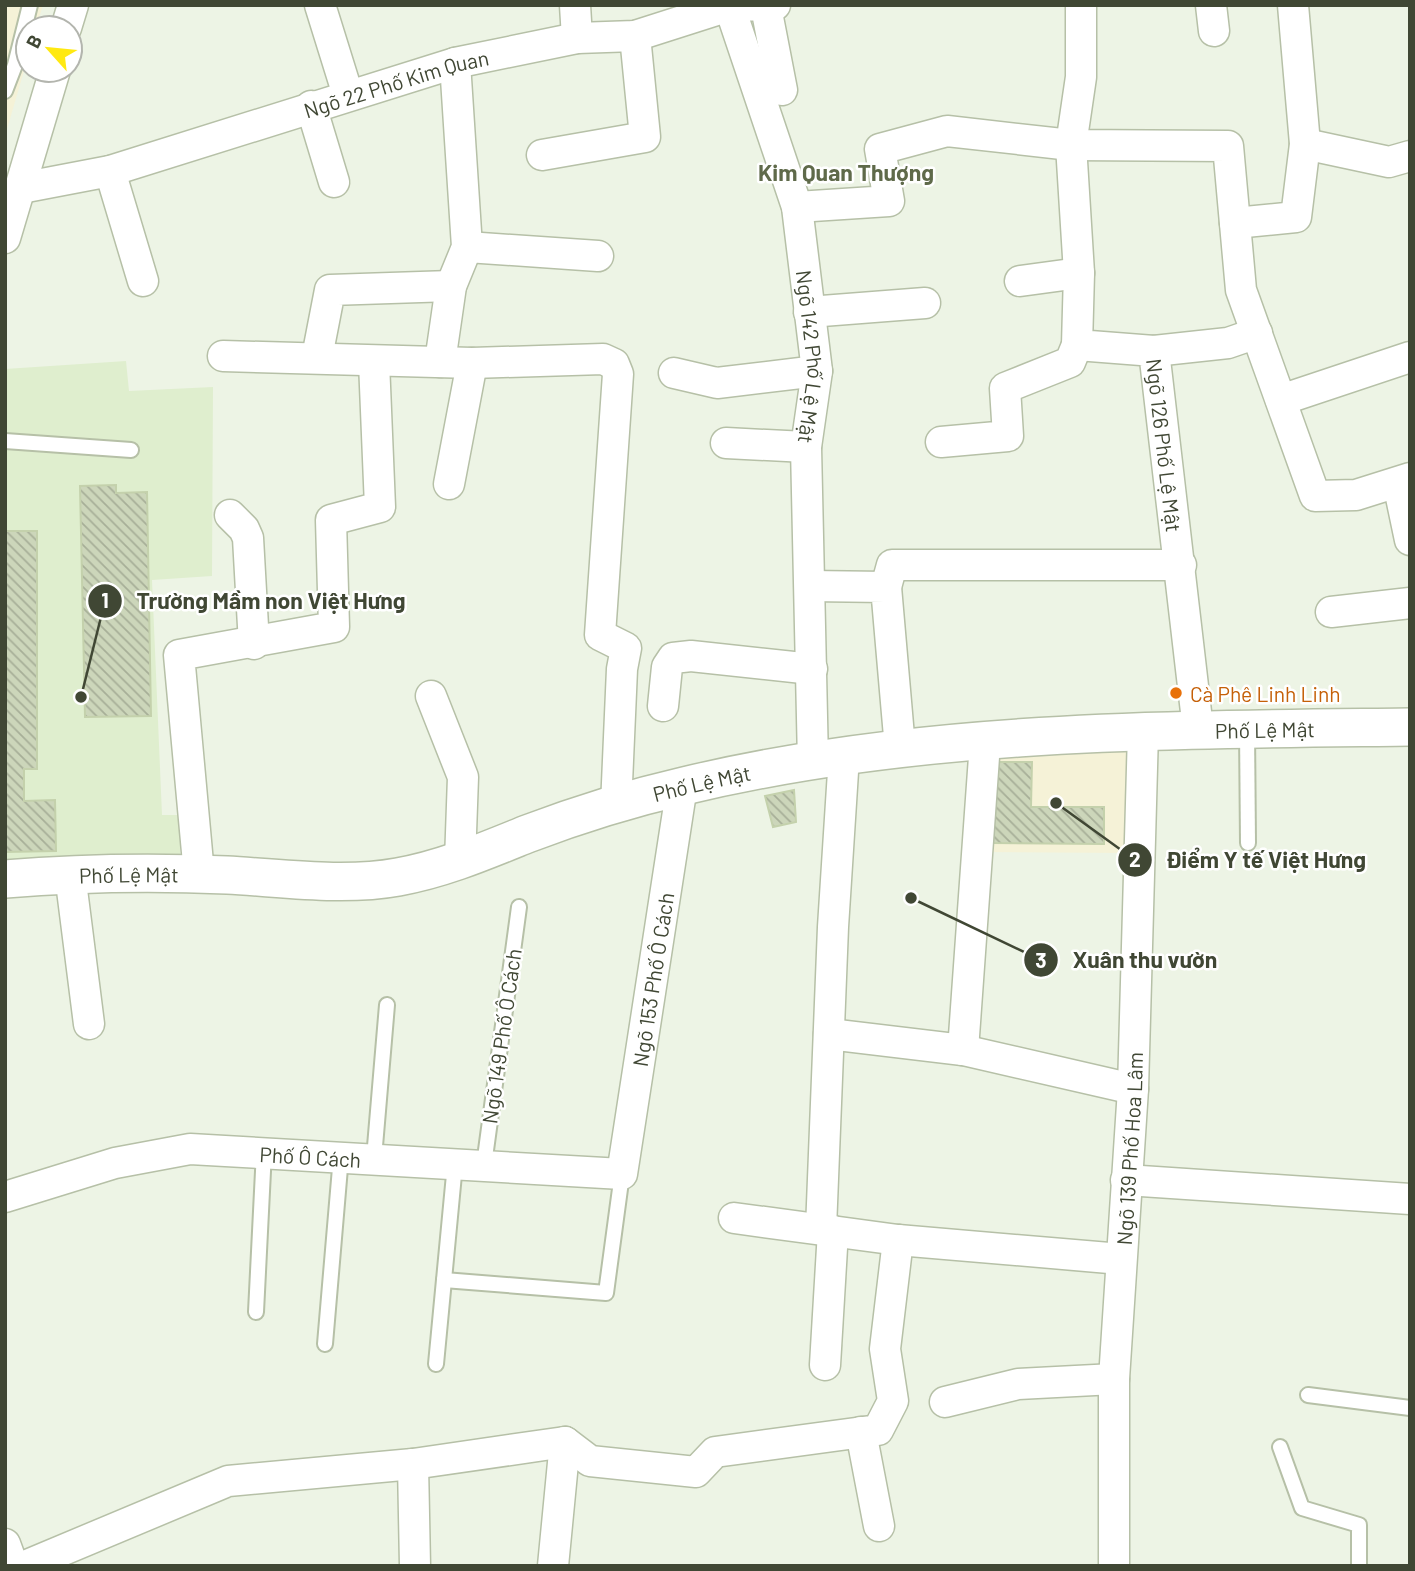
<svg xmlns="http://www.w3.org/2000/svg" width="1415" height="1571" font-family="Barlow,sans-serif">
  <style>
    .education { fill: #dfeece }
    .medical { fill: #f5f2d7 }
    .building { fill: url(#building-back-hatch); stroke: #c4d1ac; stroke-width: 2 }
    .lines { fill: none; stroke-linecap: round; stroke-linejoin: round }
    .service-casing { stroke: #b6c0a7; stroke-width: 18 }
    .minor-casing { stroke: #b6c0a7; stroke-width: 33 }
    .tertiary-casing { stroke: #b6c0a7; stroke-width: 40 }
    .service { stroke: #fff; stroke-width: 14 }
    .minor { stroke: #fff; stroke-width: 30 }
    .tertiary { stroke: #fff; stroke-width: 37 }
    .food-dot { fill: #e8710a; stroke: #fff; stroke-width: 2.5 }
    .labels { text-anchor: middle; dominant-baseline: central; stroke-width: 5; stroke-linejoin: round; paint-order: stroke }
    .street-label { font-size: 21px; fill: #404734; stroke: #fff }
    .food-label { font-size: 21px; fill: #c56008; stroke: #fff; text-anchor: start }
    .neighbourhood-label { font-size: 23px; font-weight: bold; fill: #5f6a4a; stroke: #fff }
    .leader { fill: none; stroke: #404734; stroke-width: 2.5 }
    .callout-dot { fill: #404734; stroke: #fff; stroke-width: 2.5 }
    .mark-label { font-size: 21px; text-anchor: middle; font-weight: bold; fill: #fff }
    .callout-label { font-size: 23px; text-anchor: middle; font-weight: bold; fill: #404734; stroke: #fff; stroke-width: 5; stroke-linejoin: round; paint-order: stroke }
  </style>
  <defs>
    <pattern id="building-back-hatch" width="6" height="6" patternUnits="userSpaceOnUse" patternTransform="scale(1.75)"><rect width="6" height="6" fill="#ccd6ba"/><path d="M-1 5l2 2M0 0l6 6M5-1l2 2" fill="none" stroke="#a7af98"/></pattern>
  </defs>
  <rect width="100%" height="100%" fill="#edf4e5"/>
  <path class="education" d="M126,361L129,391L213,387L212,576L152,580L162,815H180V857L5,864V369Z"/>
  <g class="medical">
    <path d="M5,5H43L36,28H28V57L5,136Z"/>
    <path d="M1126,748L1128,853L982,852L987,755Z"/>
  </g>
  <g class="building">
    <path d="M116,485V493L147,492L151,716L85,717L80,486Z"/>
    <path d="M5,531H37V769H24V801L55,800L56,851L5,852Z"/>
    <path d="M994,762H1032L1031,807H1104V844L993,843Z"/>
    <path d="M794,790L796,822L773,827L765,796Z"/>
  </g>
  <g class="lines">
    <defs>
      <g id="service">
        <path d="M5,91L15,65L30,5"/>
        <path d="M5,441L131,450"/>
        <path d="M1247,729L1248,843"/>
        <path d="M374,1158L387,1005"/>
        <path d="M484,1165L519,907"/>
        <path d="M444,1280L606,1293L622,1174"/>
        <path d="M256,1312L264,1151"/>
        <path d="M325,1344L341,1156"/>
        <path d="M436,1364L455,1164"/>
        <path d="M1308,1395L1410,1408"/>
        <path d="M1280,1447L1302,1508L1359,1525V1566"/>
      </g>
      <g id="minor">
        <path d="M320,5L348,95"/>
        <path d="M575,5L577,38"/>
        <path id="s1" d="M729,5L797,207L817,371L806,447L813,762"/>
        <path id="s2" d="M1081,5V77L1071,145L1079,273L1077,345L1154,351L1198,729"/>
        <path d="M1211,5L1214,31"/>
        <path d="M766,7L782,90"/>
        <path d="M66,28L73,5"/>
        <path d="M311,106L334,182"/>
        <path d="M1305,144L1389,162L1410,156"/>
        <path d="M542,155L645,137L635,36"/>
        <path d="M110,171L143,281"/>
        <path id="s3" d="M21,188L110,171L455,63L577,38L635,36L729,6L775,5"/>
        <path d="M797,207L889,201L880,149L947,131L1071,145L1228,146L1241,290L1315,496L1356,495L1410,478"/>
        <path d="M1235,223L1296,217L1305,144L1293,5"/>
        <path d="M5,238L55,70"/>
        <path d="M467,247L598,256"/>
        <path d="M1020,281L1079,273"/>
        <path d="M809,312L925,303"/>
        <path d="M1154,351L1228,343L1257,333"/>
        <path d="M223,356L472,363L603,359L614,364L618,374L600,635L626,648L622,669L616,806"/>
        <path d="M317,357L330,290L451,286"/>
        <path d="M440,362L451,286L467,247L455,63"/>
        <path d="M674,373L717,383L817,371"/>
        <path d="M1281,400L1410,357"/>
        <path d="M941,442L1008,436L1005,388L1070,362L1077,345"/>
        <path d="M726,443L806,447"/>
        <path d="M1398,483L1410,540"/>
        <path d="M449,484L472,363"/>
        <path d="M230,515L244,529L248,538L254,644"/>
        <path d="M810,586L886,587L900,748"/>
        <path d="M886,587L892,565H1181"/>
        <path d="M1331,612L1410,603"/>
        <path d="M431,696L463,777L460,861"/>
        <path d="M663,706L667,667L673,658L691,656L812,669"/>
        <path d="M70,874L89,1024"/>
        <path d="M199,874L179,655L334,627L331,520L380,507L374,362"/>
        <path d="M829,1034L963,1050L1133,1089"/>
        <path d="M963,1050L985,743"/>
        <path d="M1126,1180L1410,1199"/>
        <path id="s4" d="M5,1197L115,1163L190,1149L622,1174L682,786"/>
        <path d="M734,1218L898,1240L1121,1259"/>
        <path d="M821,1229L833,927L844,756"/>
        <path d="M825,1365L833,1231"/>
        <path d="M945,1402L1018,1384L1114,1379"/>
        <path d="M861,1432L879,1526"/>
        <path d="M413,1464L415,1566"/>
        <path d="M5,1544L13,1566"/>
        <path d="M25,1566L228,1481L413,1464L565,1442L590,1461L696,1472L715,1452L878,1430L893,1401L885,1349L898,1240"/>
        <path d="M553,1566L565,1442"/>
        <path id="s5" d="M1114,1566V1379L1133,1089L1143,732"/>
      </g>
      <g id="tertiary">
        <path id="s6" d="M5,879C79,873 153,872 227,875C283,878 343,887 398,877C443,869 485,851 527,834C577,815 632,798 684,786C920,729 1168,730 1410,727"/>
      </g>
    </defs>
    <use href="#service" class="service-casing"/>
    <use href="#minor" class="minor-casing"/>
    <use href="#tertiary" class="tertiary-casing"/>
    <use href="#service" class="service"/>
    <use href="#minor" class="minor"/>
    <use href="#tertiary" class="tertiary"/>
  </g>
  <circle class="food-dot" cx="1176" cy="693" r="7"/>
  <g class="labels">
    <g class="street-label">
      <text stroke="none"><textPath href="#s3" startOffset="390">Ngõ 22 Phố Kim Quan</textPath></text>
      <text stroke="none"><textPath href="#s1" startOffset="364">Ngõ 142 Phố Lệ Mật</textPath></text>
      <text stroke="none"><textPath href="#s2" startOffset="513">Ngõ 126 Phố Lệ Mật</textPath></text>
      <text stroke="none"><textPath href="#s6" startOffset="1279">Phố Lệ Mật</textPath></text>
      <text stroke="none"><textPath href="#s6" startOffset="712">Phố Lệ Mật</textPath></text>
      <text stroke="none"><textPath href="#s6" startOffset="124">Phố Lệ Mật</textPath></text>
      <text stroke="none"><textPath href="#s4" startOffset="821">Ngõ 153 Phố Ô Cách</textPath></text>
      <text transform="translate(501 1036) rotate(-82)">Ngõ 149 Phố Ô Cách</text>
      <text stroke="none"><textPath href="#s5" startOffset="418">Ngõ 139 Phố Hoa Lâm</textPath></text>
      <text stroke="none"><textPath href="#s4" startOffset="312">Phố Ô Cách</textPath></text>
    </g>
    <g class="food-label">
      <text x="1190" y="693">Cà Phê Linh Linh</text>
    </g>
    <g class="neighbourhood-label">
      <text x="846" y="172">Kim Quan Thượng</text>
    </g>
  </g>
  <path class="leader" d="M81 697L105 601M1056 803L1135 860M911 898L1041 960"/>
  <g class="callout-dot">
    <circle cx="81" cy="697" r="7"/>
    <circle cx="1056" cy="803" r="7"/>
    <circle cx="911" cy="898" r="7"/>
    <circle cx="105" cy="601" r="18"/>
    <circle cx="1135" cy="860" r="18"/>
    <circle cx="1041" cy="960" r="18"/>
  </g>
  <g class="mark-label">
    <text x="105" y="608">1</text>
    <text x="1135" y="867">2</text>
    <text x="1041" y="968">3</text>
  </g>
  <g class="callout-label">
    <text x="271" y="609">Trường Mầm non Việt Hưng</text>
    <text x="1266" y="868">Điểm Y tế Việt Hưng</text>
    <text x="1145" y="968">Xuân thu vườn</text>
  </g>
  <rect width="1415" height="1571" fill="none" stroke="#404734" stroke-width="14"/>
  <g transform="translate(49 49) rotate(297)"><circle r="33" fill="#ffffff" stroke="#b3b5ae" stroke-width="2"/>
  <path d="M0-5L12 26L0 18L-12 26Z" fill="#ffe911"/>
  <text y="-10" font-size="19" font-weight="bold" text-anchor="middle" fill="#404734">B</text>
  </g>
</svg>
